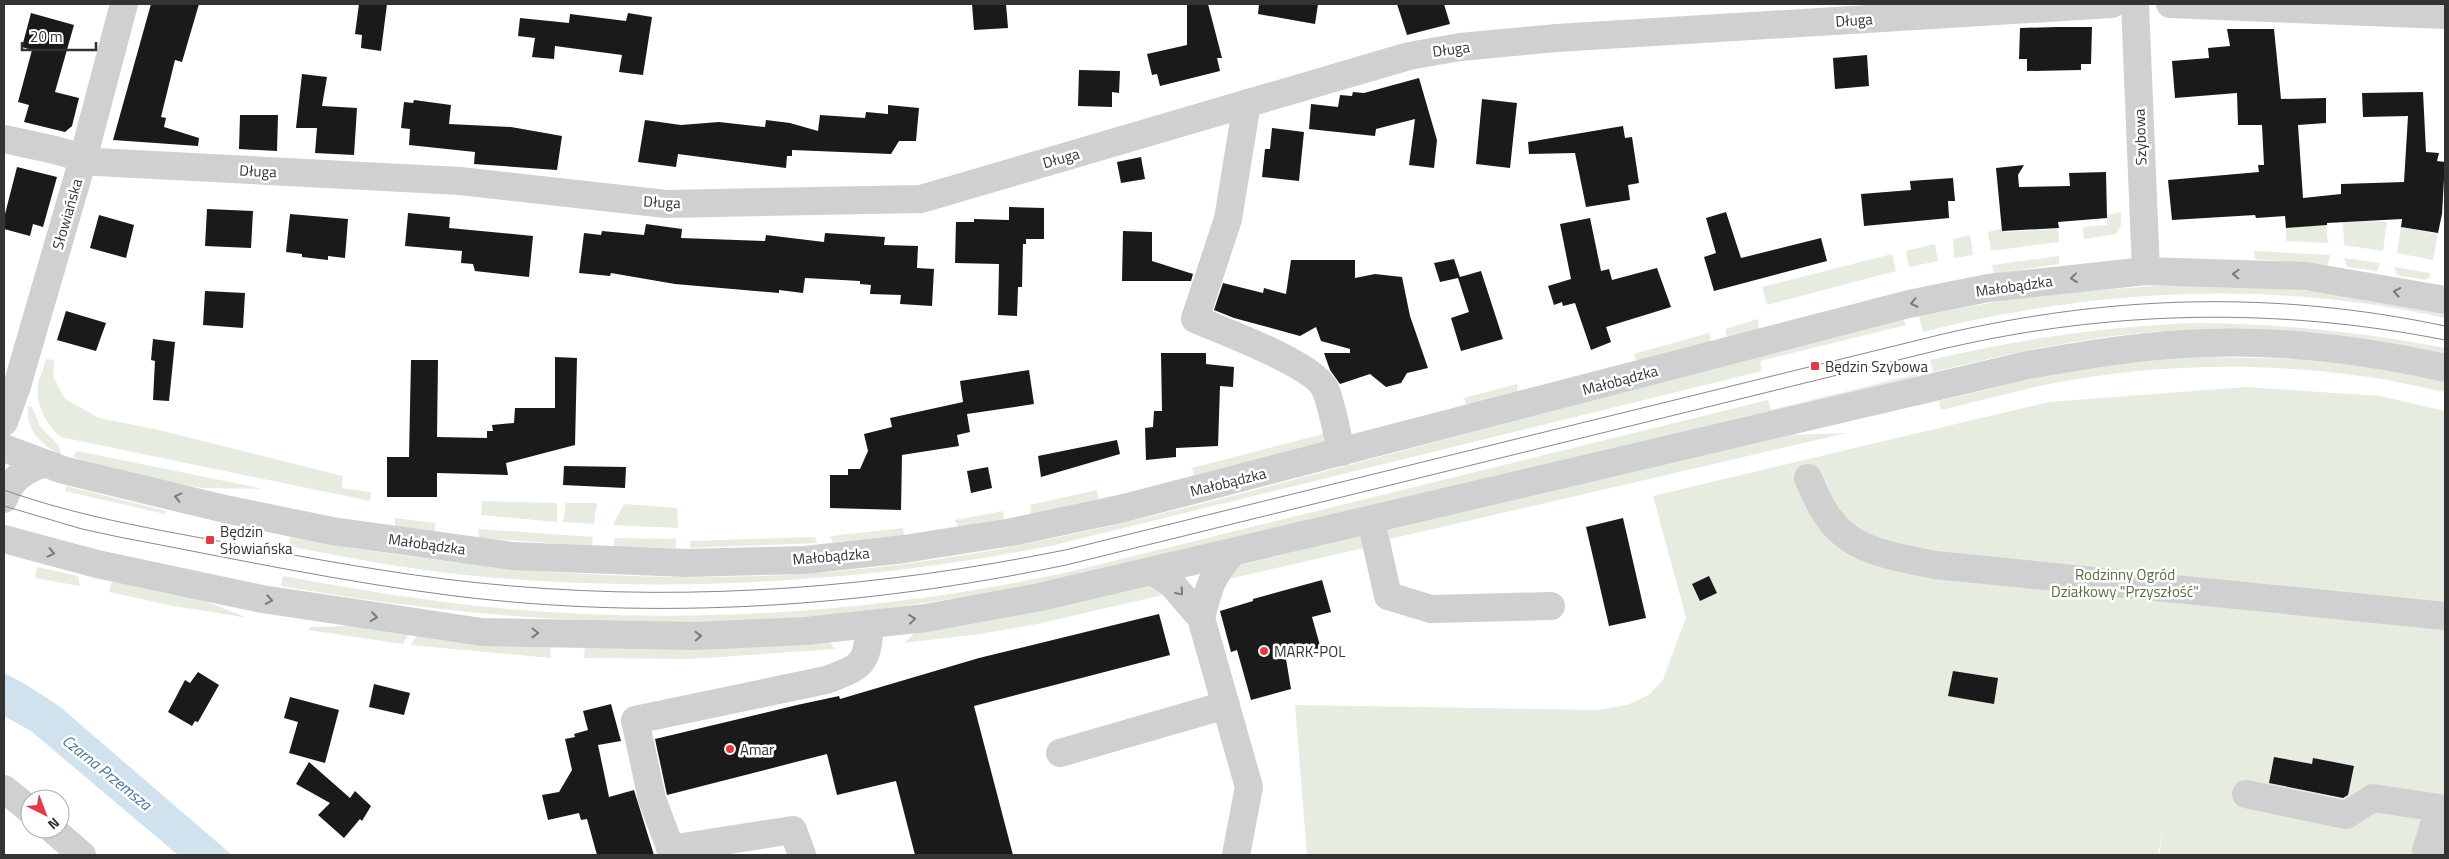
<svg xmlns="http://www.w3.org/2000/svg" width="2449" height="859" font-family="'Titillium Web',sans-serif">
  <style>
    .green { fill: #e6ecdf }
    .water { fill: #cfe2ee }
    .building { fill: #1a1a1a }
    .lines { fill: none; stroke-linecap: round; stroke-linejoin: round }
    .minor { stroke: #d0d0d0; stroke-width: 28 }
    .tram { stroke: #888; stroke-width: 1 }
    .oneway { stroke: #7a7a7a }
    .poi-dot { fill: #e63946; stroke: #fff; stroke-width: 2 }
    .labels { text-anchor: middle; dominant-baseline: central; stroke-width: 5; stroke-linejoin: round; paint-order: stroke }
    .street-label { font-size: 15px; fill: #333; stroke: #fff }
    .poi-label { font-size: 15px; fill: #333; stroke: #fff; text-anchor: start }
    .park-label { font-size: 15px; fill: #56703f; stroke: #fff }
    .water-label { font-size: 16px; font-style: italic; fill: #3f7597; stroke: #fff }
  </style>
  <rect width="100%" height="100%" fill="#fff"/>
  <g class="green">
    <path d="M2121,212V225L2116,234L2084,239L2083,227L2107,225V215Z"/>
    <path d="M2371,221L2387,222L2383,251L2344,245L2343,222Z"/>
    <path d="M2326,225L2328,243L2286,241V228Z"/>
    <path d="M2401,227L2438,234L2433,260L2397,253Z"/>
    <path d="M2005,228L2006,232L2058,229L2059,242L1991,251L1988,232Z"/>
    <path d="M1970,235L1973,255L1954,258L1953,239Z"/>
    <path d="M1935,244L1938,261L1909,267L1906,251Z"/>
    <path d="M2254,251L2330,255L2328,265L2255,259Z"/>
    <path d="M1892,254L1896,271L1767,305L1762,287Z"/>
    <path d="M2059,256V264L1994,274L1992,265Z"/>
    <path d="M2344,258L2380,263L2377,271L2347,267Z"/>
    <path d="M2394,267L2430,273V277L2425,280L2397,275Z"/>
    <path d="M2165,285L2246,286L2314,291L2445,313V318C2273,279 2094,289 1923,332L1919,316L2027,296Z"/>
    <path d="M1758,319L1759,329L1727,337L1725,329Z"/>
    <path d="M1904,320L1906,325L1760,361L1762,371L1050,546C858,583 670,594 475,576C412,570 350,558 288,546L290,537C474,571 662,588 850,570C1031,553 1208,502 1383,456C1557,409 1731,365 1904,320Z"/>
    <path d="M2199,323C2282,324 2363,332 2445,348V354C2342,331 2235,323 2130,334C2063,341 1998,357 1933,372L1930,360C2019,339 2107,326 2199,323Z"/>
    <path d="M1709,333L1711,342L1637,361L1634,354Z"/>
    <path d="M2203,357L2305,359L2355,364L2445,382V392C2422,388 2399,381 2375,378C2267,361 2151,363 2044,385C2010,393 1975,402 1941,410L1939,401L2064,371L2154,359Z"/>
    <path d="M46,359L54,360L53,376L65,399L99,418L159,430L343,476L342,488L371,492L370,501L61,437C47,426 35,404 38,386C39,377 44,368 46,359Z"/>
    <path d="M1917,374L1918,376C1724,423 1523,472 1333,515C1238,536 1143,563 1047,582C970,597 893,609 815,616C633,631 460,617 281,586L283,576C365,591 449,605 533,611C715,624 895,610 1073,571L1768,400L1771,410Z"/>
    <path d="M1517,384L1518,393L1466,405L1464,398Z"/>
    <path d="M2246,387L2380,396L2445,411V855H2159L2164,825L2158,855H1307L1295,705L1598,710L1627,705L1649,695L1663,680L1686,617L1653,496L2049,402Z"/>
    <path d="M28,406L32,407L40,426L59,446L61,455C42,446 25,429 28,406Z"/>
    <path d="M1327,433L1329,441L1194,475L1192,468Z"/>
    <path d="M1847,433L1390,539L1388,529L1790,435Z"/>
    <path d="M77,451L264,489L202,488L130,475L73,457Z"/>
    <path d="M66,486L166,511L165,514L65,491Z"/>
    <path d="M1097,490L1098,499L1031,514L1030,505Z"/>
    <path d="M482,501L557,503V522L481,515Z"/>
    <path d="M566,503H597L594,524L563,522Z"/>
    <path d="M624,504L677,508L678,528L613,525Z"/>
    <path d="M1003,511L1004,519L958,527L955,520Z"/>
    <path d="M395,518L435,523V532L395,526Z"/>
    <path d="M903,528L904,535L833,542L830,536Z"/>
    <path d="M478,529L593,537L592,546L479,538Z"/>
    <path d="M1360,535L1364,548L1220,581L1232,567Z"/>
    <path d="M815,537L817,543L690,548V541Z"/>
    <path d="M614,538L676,539V548L614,547Z"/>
    <path d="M37,567L78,576L80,586L35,578Z"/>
    <path d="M112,581L197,598L248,618L168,605L109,592Z"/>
    <path d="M1149,585L1167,594L1037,624L980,634L904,643L916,632Z"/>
    <path d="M349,626L409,632L403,644L308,630L310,627Z"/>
    <path d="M416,636L550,647L551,658L411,645Z"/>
    <path d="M828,641L835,649L690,659L584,658L585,647Z"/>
  </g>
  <path class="water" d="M4,673L25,684L59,706L232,855H178L31,731L4,716Z"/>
  <g class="building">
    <path d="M151,4H199L182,62L175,60L161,117L166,118L164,127L199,138L198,146L113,140Z"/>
    <path d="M359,4H387L381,51L361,48L362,35L355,34Z"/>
    <path d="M972,4H1006L1008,28L974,30Z"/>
    <path d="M1187,4H1208L1222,58H1217L1220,71L1160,86L1157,74L1152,75L1147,54L1187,45Z"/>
    <path d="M1259,4H1318L1315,24L1258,14Z"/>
    <path d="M1397,4H1444L1450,24L1407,35Z"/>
    <path d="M31,13L74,25L55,92L79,98L72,126L65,132L24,122L29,105L18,102L32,50L22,47Z"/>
    <path d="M628,13L652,17L643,75L619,72L622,55L555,46L554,59L532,57L535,38L518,36L520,18L569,23L570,14L626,21Z"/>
    <path d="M2057,27H2092L2091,64H2081V70L2027,71V59H2019L2020,28Z"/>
    <path d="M2227,29H2274L2281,99L2326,98V123L2298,125L2303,198L2341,194V184L2404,182L2408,116L2363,117L2362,93L2423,92L2426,152L2439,153L2437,161L2445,162L2442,214L2438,233L2401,227L2402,219L2327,223V225L2286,228L2285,216L2256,218L2255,215L2172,220L2168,180L2259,172L2258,165H2264L2262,125H2238L2237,93L2175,98L2172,61L2209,58L2208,48L2230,46Z"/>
    <path d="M1867,55L1869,86L1835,89L1833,58Z"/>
    <path d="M1079,70L1120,71L1119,93L1112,92V107L1078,106Z"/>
    <path d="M302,74L327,77L322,106L357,108L354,155L315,153L317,128H296Z"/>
    <path d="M1419,78L1437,140L1434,168L1409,165L1415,119L1376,129L1375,136L1309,129L1311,104L1338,107L1340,95L1352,96L1353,92L1364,93Z"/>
    <path d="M1482,99L1517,103L1510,168L1476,164Z"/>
    <path d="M414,100L451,105L449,124L511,127L562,136L557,170L474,164L475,152L409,145L410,129L401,128L404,102L413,103Z"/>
    <path d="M888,105L919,108L916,141H899L891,154L792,150V156H787L786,168L678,154L676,167L638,162L645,120L681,125L719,122L765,127L766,120L790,123L818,131L820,115L865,118L866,112L888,114Z"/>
    <path d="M240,115H278L277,151L239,149Z"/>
    <path d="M1623,126L1625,138L1632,137L1639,183L1628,185L1630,200L1586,207L1575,153L1529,154L1528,142Z"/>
    <path d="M1272,128L1304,132L1299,181L1262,177L1265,149H1270Z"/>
    <path d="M1141,157L1145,179L1121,183L1117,162Z"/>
    <path d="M2024,165L2018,175L2019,187L2070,186L2069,173L2106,172L2107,218L2058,222L2059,228L2002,231L1996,168Z"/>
    <path d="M17,167L57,177L43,227L33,224L30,236L4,229V218Z"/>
    <path d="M1953,178L1955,201H1948L1949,218L1864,226L1861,194L1911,190L1910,181Z"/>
    <path d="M1009,207L1044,208V239H1026V244H1023L1022,287H1018L1017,316L998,315L999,264L955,263L956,222H974V219L1009,220Z"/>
    <path d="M207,209L253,211L251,248L205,246Z"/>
    <path d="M1726,212L1741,258L1821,238L1827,261L1714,291L1704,257L1716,253L1706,218Z"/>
    <path d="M408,213L450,217L449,228L533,236L529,277L475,271L473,264L461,263L462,251L405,246Z"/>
    <path d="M290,214L348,219L345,258L328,256V260L302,257V254L286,252Z"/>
    <path d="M99,215L134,225L126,258L90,248Z"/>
    <path d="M1590,218L1601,271L1609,269L1612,280L1657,268L1671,307L1606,327L1611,342L1591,350L1575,303L1563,306L1562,302L1554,305L1548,286L1571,279L1560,224Z"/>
    <path d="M646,224L682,229L681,238L765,241L766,235L824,242L825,233L885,237L884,245L918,246L917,268L934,269L932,306L900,304L901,295L870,294L871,285L860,284V281L805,278L803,293L779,290V293L675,284L611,273L610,276L579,273L584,233L601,235L602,231L644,235Z"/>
    <path d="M1123,231L1152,232V261L1193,274L1191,281H1122Z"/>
    <path d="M1454,259L1460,277L1481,271L1503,339L1461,351L1451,318L1469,312L1458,278L1440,282L1434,263Z"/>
    <path d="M1291,260H1355V278L1375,274L1402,277L1410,316L1428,368L1407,373L1401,383L1386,387L1370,374L1340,384L1330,370L1324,353H1350V349L1321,341L1316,327L1300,336L1234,318L1214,310L1223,283L1263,293L1264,288L1286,294Z"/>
    <path d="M205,291L245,293L243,328L203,325Z"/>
    <path d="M66,311L106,323L96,351L57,340Z"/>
    <path d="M153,339L175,342L169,401L153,400L155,361L151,360Z"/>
    <path d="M1161,353H1206V364L1234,367L1233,387L1220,386L1218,446L1176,448V457L1146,460L1145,428L1153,427L1154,411H1162Z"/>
    <path d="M555,357L577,358L575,445L506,463L508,475L437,473V497H387V457H409L411,360H438L437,437L487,438V431H493L492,425L514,423L515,408H555Z"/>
    <path d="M1029,370L1034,404L967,414L970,432L957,435L959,446L902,455L901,510L830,508V475H848V469H860L868,451L864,434L892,427L890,418L963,402L960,381Z"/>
    <path d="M1117,440L1120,454L1041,477L1038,456Z"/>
    <path d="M564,466L626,467L625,488L563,485Z"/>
    <path d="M988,467L992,488L971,493L967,471Z"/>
    <path d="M1623,518L1646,618L1609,626L1586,527Z"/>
    <path d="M1709,576L1717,593L1700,601L1692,584Z"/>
    <path d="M1322,580L1331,612L1312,617L1321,649L1284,647L1291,689L1251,700L1237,650L1231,652L1220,611L1253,601V599Z"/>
    <path d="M1159,614L1170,655L974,706L1013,855H915L896,781L837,795L827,754L667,795L655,739L797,705L839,696L840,699L979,658Z"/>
    <path d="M1953,671L1998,678L1994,704L1948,696Z"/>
    <path d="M198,672L219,685L198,722L195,721L192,726L168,712L185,680L190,683Z"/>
    <path d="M374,684L410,693L404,715L369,707Z"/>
    <path d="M290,697L339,710L325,763L289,753L298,722L284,718Z"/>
    <path d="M611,704L621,741L598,745L609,797L634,790L654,855H597L587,819L581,820L579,813L548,820L542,795L559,792L572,770L565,739L575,737L574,734L588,730L583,711Z"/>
    <path d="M2274,757L2312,764L2313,758L2354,766L2348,795L2343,798L2269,783Z"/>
    <path d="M309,762L350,798L355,791L371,806L362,821L360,819L344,838L318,815L330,803L296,784Z"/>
  </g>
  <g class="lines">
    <g class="minor">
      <path d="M2135,4L2146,271"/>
      <path d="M2170,4L2445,15"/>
      <path d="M1247,103L1228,219L1195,319C1222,331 1314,364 1325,389C1333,407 1336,433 1342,452"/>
      <path d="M4,139L55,150L96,162L460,181L666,204L921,199L1409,56L1460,47L1557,38L2112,4"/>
      <path d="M4,422L16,389L83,159L124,4"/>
      <path d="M4,448L63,470L225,509L332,531L512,556L686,563L805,560L904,549L1012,532L1124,508L1909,304L1988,288L2146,271L2306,276L2445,300"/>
      <path d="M1808,478C1816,497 1825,517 1840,531C1865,554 1903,558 1935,565L2445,616"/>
      <path d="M4,499C11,479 23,471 42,464"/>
      <path d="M1371,520L1388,596L1431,609L1551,606"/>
      <path d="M4,539L97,564L262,599L482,632L695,636L805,631L926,618L1040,597L2028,365C2080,356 2130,347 2182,344C2270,338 2359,349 2445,368"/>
      <path d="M1154,572L1171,583L1201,618L1249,787L1236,855"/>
      <path d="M1201,618C1209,587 1211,577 1232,553"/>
      <path d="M1060,753L1226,705"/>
      <path d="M4,789L30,810"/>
      <path d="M2246,794L2346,815L2373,798L2439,808L2426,851L2439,855"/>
      <path d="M52,829L82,855"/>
      <path d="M670,849L793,830L802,855"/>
      <path d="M673,855L652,799L635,720L826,680C864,666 867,664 870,624"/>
    </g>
    <g class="tram">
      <path d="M4,490C85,519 171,532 256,548C341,564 426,579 512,586C698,602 882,587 1065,550L1943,334C2111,295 2275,290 2445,326"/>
      <path d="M4,506L82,529L119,537C230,558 342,582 455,596C659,621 865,607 1066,565L1947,348C2112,310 2279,307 2445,340"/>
    </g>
  </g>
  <defs><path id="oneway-chevron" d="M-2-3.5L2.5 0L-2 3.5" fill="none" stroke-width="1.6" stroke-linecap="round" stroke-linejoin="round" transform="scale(1.25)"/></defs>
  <g class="oneway">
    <use href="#oneway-chevron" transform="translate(2236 274) rotate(-178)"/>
    <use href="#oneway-chevron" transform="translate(2074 278) rotate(174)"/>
    <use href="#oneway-chevron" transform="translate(2397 292) rotate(-170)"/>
    <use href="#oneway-chevron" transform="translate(1914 303) rotate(168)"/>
    <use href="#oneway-chevron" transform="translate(178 497) rotate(-167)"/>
    <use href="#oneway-chevron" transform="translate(51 553) rotate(13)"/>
    <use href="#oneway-chevron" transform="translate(1180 592) rotate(49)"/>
    <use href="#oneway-chevron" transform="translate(269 600) rotate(10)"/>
    <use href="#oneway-chevron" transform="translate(374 617) rotate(9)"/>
    <use href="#oneway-chevron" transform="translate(912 619) rotate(-6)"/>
    <use href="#oneway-chevron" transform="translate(535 633) rotate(1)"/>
    <use href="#oneway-chevron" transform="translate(698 636) rotate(-2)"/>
  </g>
  <g class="poi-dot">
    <rect x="1810" y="361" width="10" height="10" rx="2.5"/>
    <rect x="205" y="535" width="10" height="10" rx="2.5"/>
    <circle cx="1264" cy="651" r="5"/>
    <circle cx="730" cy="749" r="5"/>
  </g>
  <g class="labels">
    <g class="street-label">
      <text transform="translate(1854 20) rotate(-4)">Długa</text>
      <text transform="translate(1451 49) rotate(-8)">Długa</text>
      <text transform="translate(2140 137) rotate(-92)">Szybowa</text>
      <text transform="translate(1061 158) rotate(-16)">Długa</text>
      <text transform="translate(258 171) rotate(3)">Długa</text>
      <text transform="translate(662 202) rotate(3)">Długa</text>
      <text transform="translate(67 214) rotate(-74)">Słowiańska</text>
      <text transform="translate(2014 286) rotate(-8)">Małobądzka</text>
      <text transform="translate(1620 380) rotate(-15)">Małobądzka</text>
      <text transform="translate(1228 482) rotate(-14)">Małobądzka</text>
      <text transform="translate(427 544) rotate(8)">Małobądzka</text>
      <text transform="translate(831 556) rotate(-5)">Małobądzka</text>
    </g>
    <g class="poi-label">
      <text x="1825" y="366">Będzin Szybowa</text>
      <text x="220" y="531">Będzin<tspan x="220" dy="17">Słowiańska</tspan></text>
      <text x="1274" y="651">MARK-POL</text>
      <text x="740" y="749">Amar</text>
    </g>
    <g class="park-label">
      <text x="2125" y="574">Rodzinny Ogród<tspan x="2125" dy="17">Działkowy "Przyszłość"</tspan></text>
    </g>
    <g class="water-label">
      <text transform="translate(107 772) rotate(39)">Czarna Przemsza</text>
    </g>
  </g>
  <rect width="2449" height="859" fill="none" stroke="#333333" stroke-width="10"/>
  <g transform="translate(45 814) rotate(138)"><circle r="24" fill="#ffffff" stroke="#adadad"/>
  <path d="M0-4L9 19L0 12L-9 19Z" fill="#e63946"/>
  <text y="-8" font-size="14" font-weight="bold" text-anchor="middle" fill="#333333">N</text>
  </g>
  <path d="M22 42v8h74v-8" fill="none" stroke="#333333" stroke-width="2.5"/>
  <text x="30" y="42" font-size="15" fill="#333333" stroke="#ffffff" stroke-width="4" paint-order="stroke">20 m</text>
</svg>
